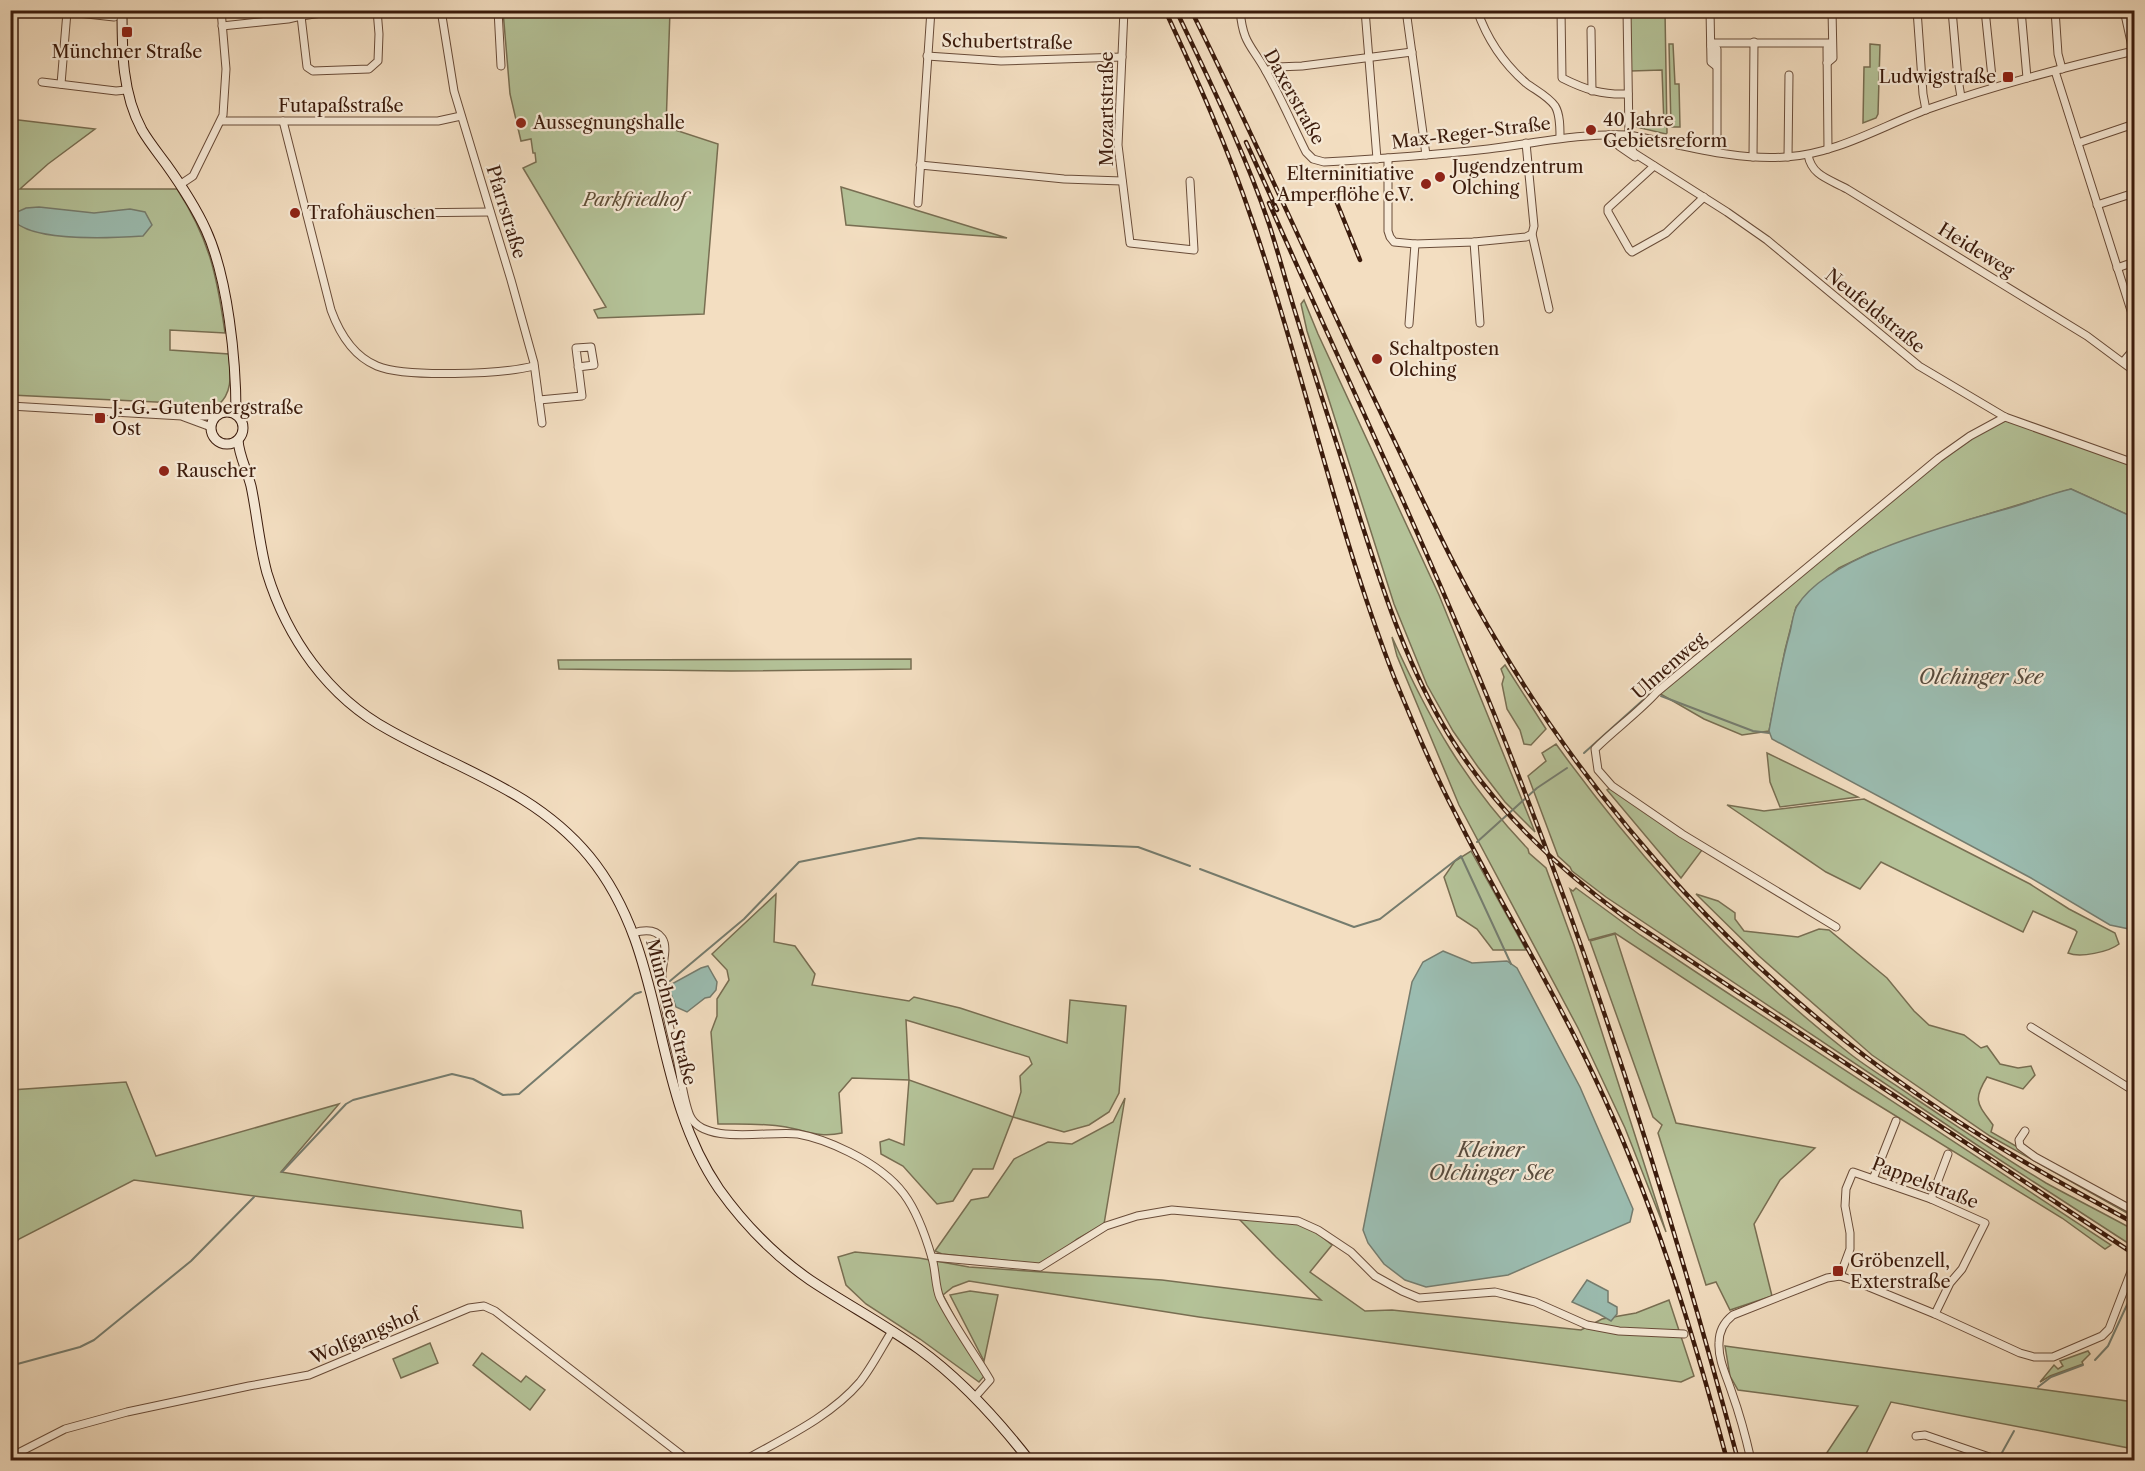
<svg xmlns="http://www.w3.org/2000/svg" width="2145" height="1471" font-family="'Libre Caslon Text',serif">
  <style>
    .green { fill: #b4c298; stroke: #786e52; stroke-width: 1.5; fill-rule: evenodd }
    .water { fill: #9bbcb0; stroke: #757c6e; stroke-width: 1.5 }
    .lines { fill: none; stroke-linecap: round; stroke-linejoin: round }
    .stream { stroke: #757c6e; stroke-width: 2 }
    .minor-casing { stroke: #694c39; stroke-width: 9 }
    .secondary-casing { stroke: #3b1b0c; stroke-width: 11 }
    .minor { stroke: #f7ead7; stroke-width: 7 }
    .secondary { stroke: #f7ead7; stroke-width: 9 }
    .rail-casing { stroke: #3b1b0c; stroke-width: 4.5 }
    .rail { stroke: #f7ead7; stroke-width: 2; stroke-dasharray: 7; stroke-linecap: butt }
    .poi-dot { fill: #8f2418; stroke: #f7ead7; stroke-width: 2 }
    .labels { text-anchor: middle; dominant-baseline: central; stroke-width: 4.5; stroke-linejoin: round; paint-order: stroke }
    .street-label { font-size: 18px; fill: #3b1b0c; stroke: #f7ead7 }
    .poi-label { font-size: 18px; fill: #3b1b0c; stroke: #f7ead7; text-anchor: start }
    .park-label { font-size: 18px; font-style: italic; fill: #5f4d36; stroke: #f7ead7 }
    .water-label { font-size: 20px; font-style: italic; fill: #584b3d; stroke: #f7ead7 }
  </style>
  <rect width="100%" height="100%" fill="#f3dec1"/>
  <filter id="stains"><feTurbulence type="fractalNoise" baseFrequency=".00333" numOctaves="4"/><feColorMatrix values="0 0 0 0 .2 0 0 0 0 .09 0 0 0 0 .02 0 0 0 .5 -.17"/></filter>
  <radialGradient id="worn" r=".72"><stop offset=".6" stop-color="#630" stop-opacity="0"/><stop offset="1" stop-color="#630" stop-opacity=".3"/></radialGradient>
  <g class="green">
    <path d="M503,11H670L666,127L718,144L704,314L598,318L594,310L606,307L523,168L536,162L535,153H533L531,139L521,141L510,94Z"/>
    <path d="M1665,11L1667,133L1666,134L1632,126V123L1636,122L1637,126H1664L1662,70L1631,71L1630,12Z"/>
    <path d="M1669,44H1673L1675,84H1679L1680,127H1671Z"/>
    <path d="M1870,44L1880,45L1878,114L1876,118L1863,123L1864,67H1870Z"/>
    <path d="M10,119L95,129L48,164L20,189H177C209,238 217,275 225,333L170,330V350L229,354C230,371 234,392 218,405L11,395Z"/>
    <path d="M841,187L1007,238L846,225Z"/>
    <path d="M1304,300L1318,334L1439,595L1535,832L1505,802L1478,767L1453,731L1427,685L1394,604L1307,331L1301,304Z"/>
    <path d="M2005,417L2134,461V515L2126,514L2071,489L1968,520L1870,553L1839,568L1821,582L1807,594L1796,607L1785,650L1769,731L1742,735L1704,719L1657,692L1939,458Z"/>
    <path d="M1392,637C1429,719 1465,783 1528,849L1529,853L1546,868L1574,945L1666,1232L1625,1128L1578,1028L1459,805L1397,656Z"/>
    <path d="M911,659V669L731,671L559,669L558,660Z"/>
    <path d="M1505,665L1546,729L1531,745L1524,744L1520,730L1507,709L1502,684L1504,677L1501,669Z"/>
    <path d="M1556,744C1639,859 1737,965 1849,1053C1869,1069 1892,1082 1913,1097C1957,1126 2001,1156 2046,1183C2075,1199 2105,1214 2134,1230V1247L1980,1147L1606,897L1572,871L1570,867L1558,856L1528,776L1546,761L1542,753Z"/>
    <path d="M1767,753L1858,797L1780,807L1770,782Z"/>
    <path d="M1610,788L1702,850L1681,878L1607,790Z"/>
    <path d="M1864,799L2030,884L2069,909L2115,933L2119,944C2109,952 2080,958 2068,953L2077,932L2075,930L2033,911L2023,932L1881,862L1860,889L1826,872L1727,805L1764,811Z"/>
    <path d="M1471,851L1526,950H1493L1477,929L1457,916L1444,877L1455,861Z"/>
    <path d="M1576,888L1640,935L1714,984L2111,1245L2105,1249L2062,1218L1852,1089L1615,933L1589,940L1570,889L1573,891Z"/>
    <path d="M776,894L774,942L795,946L815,974L812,985L909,1001L914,997L960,1008L1067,1043L1070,1000L1126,1006L1119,1093L1109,1112L1089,1125L1064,1132L1013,1117L993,1169H973L953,1201L937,1204L903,1166L881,1154L880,1142L889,1139L904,1145L909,1080L852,1078L839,1093L842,1133C819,1138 808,1131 786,1127C764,1123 741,1124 718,1124L711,1032L717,1016V999L729,980L727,970L712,954ZM906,1020L1029,1057L1032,1064L1020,1076L1021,1092L1013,1117L909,1080Z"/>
    <path d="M1696,894L1718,901L1735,913V919L1744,931L1798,937L1819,929L1829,930L1887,978L1914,1011L1929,1025L1964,1035L1981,1048L1987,1046L2000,1064L2018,1068L2031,1066L2035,1075L2023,1089L1987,1077C1972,1101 1978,1104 1993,1125L1991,1132L2134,1213V1217L1990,1136L1872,1055L1759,956Z"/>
    <path d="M1615,934L1676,1123L1815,1148L1780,1180L1754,1224L1772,1296L1730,1310L1716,1282L1706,1285L1658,1133L1662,1125L1653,1117L1590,941Z"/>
    <path d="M126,1082L156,1156L339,1104L281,1172L521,1211L523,1228L262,1197L134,1180L19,1239L11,1249V1090Z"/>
    <path d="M1125,1098L1104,1224L1077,1239L1051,1260L1039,1264L942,1254L935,1251L971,1200L988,1197L1014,1159L1048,1142L1072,1144L1113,1122Z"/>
    <path d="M1238,1218L1306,1224L1332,1245L1310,1272L1365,1311L1392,1310L1581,1330L1602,1319L1636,1313L1669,1300L1694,1376L1681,1382L1199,1317L969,1281L953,1287L943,1295L985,1375L979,1382L920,1339L866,1304L846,1285L838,1257L855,1252L919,1258L969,1267L1162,1280L1321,1300L1276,1257Z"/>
    <path d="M970,1291L998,1295L984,1361L950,1295Z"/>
    <path d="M430,1343L438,1363L401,1378L393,1359Z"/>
    <path d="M1725,1346L2134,1402V1449L1891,1402L1863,1460H1822L1858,1406L1738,1390L1730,1376Z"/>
    <path d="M2088,1351L2090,1354L2082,1362L2083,1364L2050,1376L2040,1382L2054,1365L2058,1369L2063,1366L2060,1361Z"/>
    <path d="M482,1353L521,1382L526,1376L545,1390L530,1410L473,1365Z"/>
  </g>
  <g class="water">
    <path d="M39,207L94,213L130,209L145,212L152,225L143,236C114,238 37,242 15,222L17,212L26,208Z"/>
    <path d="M2071,489L2126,514L2134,515V930L2110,925L2031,878L1772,739L1769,731C1775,698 1781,664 1790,632C1792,624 1793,613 1797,606C1828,555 1950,525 2006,509C2028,503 2049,494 2071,489Z"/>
    <path d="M1443,951L1472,963L1507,961L1517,968L1580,1087L1633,1209L1630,1222L1508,1275L1426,1287L1405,1280L1384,1264L1368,1243L1363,1230L1412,982L1423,962Z"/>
    <path d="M708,966L717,982L716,990L710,997L705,998L687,1012L676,1007L668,986L701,968Z"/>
    <path d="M1587,1280L1608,1291V1302L1617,1307V1314L1611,1321L1599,1314L1572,1302Z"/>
  </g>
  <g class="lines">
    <g class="stream">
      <path d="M1661,696L1753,731L1769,733"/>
      <path d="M1584,753L1652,692"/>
      <path d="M1477,842L1537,788L1567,768"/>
      <path d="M1200,869L1354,927L1380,919L1461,856L1511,964"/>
      <path d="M670,981L744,919L799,862L919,838L1138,847L1190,866"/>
      <path d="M282,1172L346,1104L353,1100L452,1074L473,1079L503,1095L519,1094L635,994L641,992"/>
      <path d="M2095,1360L2108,1346L2132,1294"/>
      <path d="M10,1366L80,1347L94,1340L191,1261L254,1197"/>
      <path d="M2038,1387L2051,1377L2083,1365"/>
      <path d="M1999,1458L2014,1431"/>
    </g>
    <defs>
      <g id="minor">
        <path d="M51,10L114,17"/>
        <path d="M441,10L454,91L511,280L534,363L542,423"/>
        <path d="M498,10L501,66"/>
        <path d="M1124,10L1118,145L1130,243L1194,250L1190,181"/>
        <path d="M1240,10C1243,45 1252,45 1267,73C1281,98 1293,126 1306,152L1313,159L1324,162C1379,159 1434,155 1488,149C1537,143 1579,133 1629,135C1680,144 1734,161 1786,157C1836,154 1882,126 1928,109C1996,85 2065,67 2134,51"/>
        <path d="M1365,10L1377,159"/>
        <path d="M1406,10L1426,155"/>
        <path d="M1477,10C1487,39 1503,63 1526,83C1535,90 1548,96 1555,106C1560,114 1560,127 1560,137"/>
        <path d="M1561,10L1562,78C1586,90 1602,95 1628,94"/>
        <path d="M1627,10L1629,135L1630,147L1634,153L1727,212L1767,240L1919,366L2005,417L2134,463"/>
        <path d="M1710,10L1711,62L1716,66"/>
        <path d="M1917,10L1923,94L1926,110"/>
        <path d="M1952,10L1958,79L1961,97"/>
        <path d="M1985,10L1993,87"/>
        <path d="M2021,10L2027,78"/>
        <path d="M2055,10L2058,54L2062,69"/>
        <path d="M2124,10L2133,51"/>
        <path d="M301,16L307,67L313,71L369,69L378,61L379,34L377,10"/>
        <path d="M222,26L288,19L301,16L342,10"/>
        <path d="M1591,30L1592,91"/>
        <path d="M1711,43H1832"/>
        <path d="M1711,46L1717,49V152"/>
        <path d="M927,56L1001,61L1122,57"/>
        <path d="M1827,63L1833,58L1832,10"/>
        <path d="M1266,71L1277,67L1302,66L1412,52"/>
        <path d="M2055,71L2134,320"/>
        <path d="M42,82L116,91L126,90"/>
        <path d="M61,84L67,12"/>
        <path d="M221,121H438L461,116"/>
        <path d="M283,121L331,310C339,332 353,356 377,366C406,378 502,374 534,366"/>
        <path d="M1609,135L1619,146L1635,157"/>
        <path d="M2078,143L2134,124"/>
        <path d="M1828,149L1827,48L1832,45"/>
        <path d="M1808,155C1812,176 1829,179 1847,189L2087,336L2134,371"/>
        <path d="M1753,157L1754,42"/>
        <path d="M1788,157L1789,75"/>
        <path d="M1388,158V231L1390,237L1394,242L1415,244L1474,242L1526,237L1532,234L1534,226L1526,143"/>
        <path d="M920,165L1064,179L1122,181"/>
        <path d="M1654,166L1608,208V212L1629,249L1632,252L1666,233L1704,197"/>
        <path d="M181,184L193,176L223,115L226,69L221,10"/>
        <path d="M918,203L931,10"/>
        <path d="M2097,205L2134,193"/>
        <path d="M307,214L490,212"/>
        <path d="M1532,234L1549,309"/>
        <path d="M1474,242L1480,323"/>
        <path d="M2117,268L2134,262"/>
        <path d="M1409,324L1415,244"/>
        <path d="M2123,362L2134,349"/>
        <path d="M539,400L582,396L576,348L591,347L594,365L578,367"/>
        <path d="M10,406L182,416H216"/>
        <path d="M184,417L211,427"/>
        <path d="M1836,927L1682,834L1612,786L1598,770L1595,749C1615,729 1638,713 1657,692L1939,458L1970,436L2005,417"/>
        <path d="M633,933C643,930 655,928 662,938C669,948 661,966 662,978C663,1005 671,1032 677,1058C681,1076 683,1099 690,1116C704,1146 771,1130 798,1134C815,1137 833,1144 849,1152C901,1178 916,1203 932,1258C936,1271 935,1287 940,1298C954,1326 974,1353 990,1380L975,1397"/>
        <path d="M2031,1027L2134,1091"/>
        <path d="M2025,1131L2019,1140L2020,1146L2035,1157L2134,1211"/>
        <path d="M1873,1179L1896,1121"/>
        <path d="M1931,1199L1948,1154"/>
        <path d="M932,1257L1040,1267L1106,1226L1137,1216L1172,1210L1298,1221L1318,1230L1351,1252L1375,1276L1402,1291L1419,1298L1495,1292L1535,1302L1587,1325L1619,1331L1684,1334"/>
        <path d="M1840,1276L1850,1249V1233L1845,1206L1846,1189L1853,1172L1931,1199L1985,1223L1962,1269L1950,1283L1935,1314"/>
        <path d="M1916,1436L1925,1435L1998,1460"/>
        <path d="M13,1460L20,1452L65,1429L127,1412L249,1386L309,1375L469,1308L484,1306L495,1311L688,1460"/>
        <path d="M745,1460C784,1438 830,1417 860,1382C872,1367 882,1347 892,1331"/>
        <path d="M1751,1460C1746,1438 1740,1415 1732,1393C1727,1377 1718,1360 1719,1343C1719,1332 1724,1322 1733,1315L1827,1278L1840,1276L1852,1280L1935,1314L2020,1353L2034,1357H2053L2102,1336L2109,1329L2134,1264"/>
      </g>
      <g id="secondary">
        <path d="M122,10C122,52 122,93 142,130C149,142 158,153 166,164C181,185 195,206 206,230C228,278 236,360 236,413"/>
        <circle cx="227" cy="428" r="16"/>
        <path d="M238,440C239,456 247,470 251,486C257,514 259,544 267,573C287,638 328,697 389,730C460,770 535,791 589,856C669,953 648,1085 719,1189C744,1224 774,1255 810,1280C846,1304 884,1324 919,1349C962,1380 997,1419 1029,1460"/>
      </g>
    </defs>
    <use href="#minor" class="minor-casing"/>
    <use href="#secondary" class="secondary-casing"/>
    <use href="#minor" class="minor"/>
    <use href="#secondary" class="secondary"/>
    <defs>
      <g id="rail">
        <path d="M1165,10C1197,79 1228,148 1252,220C1304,371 1336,528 1394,677C1413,723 1432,769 1455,813C1499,902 1552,986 1594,1076C1653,1200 1692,1329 1727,1460"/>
        <path d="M1176,10C1209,80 1244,150 1269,224C1279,255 1287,286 1297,318C1317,384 1339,449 1359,515C1383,590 1407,667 1449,735C1494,808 1554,865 1623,916L2134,1254"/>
        <path d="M1191,10C1262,152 1325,298 1394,440C1427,509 1459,579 1499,645C1604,821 1748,977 1917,1094C1986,1142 2060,1183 2134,1223"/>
        <path d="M1246,142L1277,210"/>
        <path d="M1335,198L1360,260"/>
        <path d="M1269,203C1345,374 1425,543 1495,716C1592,958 1671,1208 1738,1460"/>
      </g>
    </defs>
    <use href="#rail" class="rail-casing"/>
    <use href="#rail" class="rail"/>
  </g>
  <g class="poi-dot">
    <rect x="121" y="26" width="12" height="12" rx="3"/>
    <rect x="2002" y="71" width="12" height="12" rx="3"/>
    <circle cx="521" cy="123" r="6"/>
    <circle cx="1591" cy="130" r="6"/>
    <circle cx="1440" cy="177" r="6"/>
    <circle cx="1426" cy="184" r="6"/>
    <circle cx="295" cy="213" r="6"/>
    <circle cx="1377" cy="359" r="6"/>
    <rect x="94" y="412" width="12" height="12" rx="3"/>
    <circle cx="164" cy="471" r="6"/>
    <rect x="1832" y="1265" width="12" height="12" rx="3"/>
  </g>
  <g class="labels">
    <g class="street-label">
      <text transform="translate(1007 42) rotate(1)">Schubertstraße</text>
      <text transform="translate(1294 97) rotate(61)">Daxerstraße</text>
      <text x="341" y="106">Futapaßstraße</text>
      <text transform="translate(1107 109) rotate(-90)">Mozartstraße</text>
      <text transform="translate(1471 133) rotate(-7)">Max-Reger-Straße</text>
      <text transform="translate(506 212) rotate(73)">Pfarrstraße</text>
      <text transform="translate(1976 250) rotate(32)">Heideweg</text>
      <text transform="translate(1875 311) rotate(39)">Neufeldstraße</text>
      <text transform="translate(1669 666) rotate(-41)">Ulmenweg</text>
      <text transform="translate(671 1012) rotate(75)">Münchner Straße</text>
      <text transform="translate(1925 1183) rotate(21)">Pappelstraße</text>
      <text transform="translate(365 1336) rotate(-23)">Wolfgangshof</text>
    </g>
    <g class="poi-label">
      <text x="127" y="52" text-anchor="middle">Münchner Straße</text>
      <text x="1996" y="77" text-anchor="end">Ludwigstraße</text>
      <text x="1603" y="120">40 Jahre<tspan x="1603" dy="21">Gebietsreform</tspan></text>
      <text x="533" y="123">Aussegnungshalle</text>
      <text x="1452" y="167">Jugendzentrum<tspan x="1452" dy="21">Olching</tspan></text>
      <text x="1414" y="174" text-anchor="end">Elterninitiative<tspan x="1414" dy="21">Amperflöhe e.V.</tspan></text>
      <text x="307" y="213">Trafohäuschen</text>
      <text x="1389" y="349">Schaltposten<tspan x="1389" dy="21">Olching</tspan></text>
      <text x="112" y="408">J.-G.-Gutenbergstraße<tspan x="112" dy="21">Ost</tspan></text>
      <text x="176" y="471">Rauscher</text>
      <text x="1850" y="1261">Gröbenzell,<tspan x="1850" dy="21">Exterstraße</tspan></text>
    </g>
    <g class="park-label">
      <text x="634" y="200">Parkfriedhof</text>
    </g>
    <g class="water-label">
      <text x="1981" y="677">Olchinger See</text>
      <text x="1491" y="1150">Kleiner<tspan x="1491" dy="23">Olchinger See</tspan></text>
    </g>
  </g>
  <rect width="2145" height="1471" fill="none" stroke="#f3dec1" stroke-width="36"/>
  <rect x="12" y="12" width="2121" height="1447" fill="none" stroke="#3b1b0c" stroke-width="3"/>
  <rect x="18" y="18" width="2109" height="1435" fill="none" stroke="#3b1b0c" stroke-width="1.5"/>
  <rect width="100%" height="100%" filter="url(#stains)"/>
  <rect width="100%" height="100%" fill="url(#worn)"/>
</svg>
